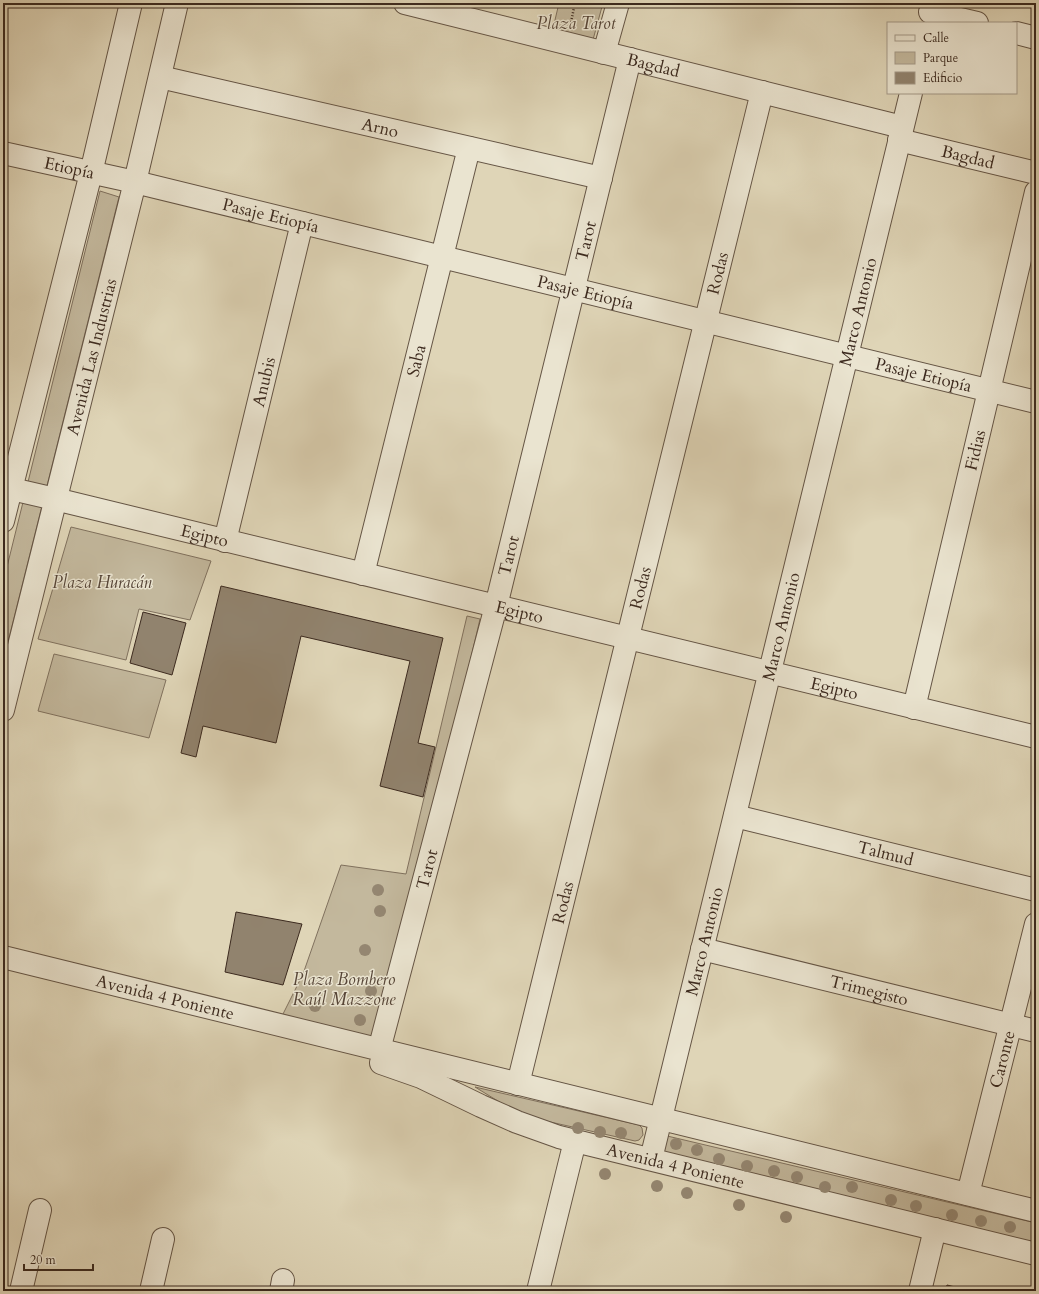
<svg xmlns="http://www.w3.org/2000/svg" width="1039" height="1294" font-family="Cardo,serif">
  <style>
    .green { fill: #c3b89d; stroke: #80715e }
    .building { fill: #91836e; stroke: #3c2a1f }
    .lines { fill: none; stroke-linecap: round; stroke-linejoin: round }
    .minor-casing { stroke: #655545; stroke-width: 24 }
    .tertiary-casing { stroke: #655545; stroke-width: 24 }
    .path { stroke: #3c2a1f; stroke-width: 2.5; stroke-dasharray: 1 2; stroke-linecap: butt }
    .minor { stroke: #eae4d0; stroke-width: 22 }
    .tertiary { stroke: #eae4d0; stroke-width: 22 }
    .tree { fill: #948671 }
    .labels { text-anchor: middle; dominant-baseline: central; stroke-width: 3; stroke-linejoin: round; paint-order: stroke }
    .park-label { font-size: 17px; font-style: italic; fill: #574638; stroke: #eae4d0 }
    .street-label { font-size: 17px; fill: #3c2a1f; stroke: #eae4d0 }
  </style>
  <rect width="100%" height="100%" fill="#dfd5b7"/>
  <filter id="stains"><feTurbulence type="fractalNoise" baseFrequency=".005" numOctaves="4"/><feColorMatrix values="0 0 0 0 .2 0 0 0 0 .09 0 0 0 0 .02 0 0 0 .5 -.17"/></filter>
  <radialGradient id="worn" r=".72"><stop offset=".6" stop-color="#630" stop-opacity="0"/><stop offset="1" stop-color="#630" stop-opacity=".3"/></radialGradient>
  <g class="green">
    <path d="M559,3H603L591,47L551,37Z"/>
    <path d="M100,191L119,197L3,662V583Z"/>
    <path d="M71,527L211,561L190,620L139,609L126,660L38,639Z"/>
    <path d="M467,616L480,619L424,858L375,1041L281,1018L303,974L341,865L406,874Z"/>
    <path d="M54,654L166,680L149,738L38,711Z"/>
    <path d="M475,1087L639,1125L642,1128L643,1135L639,1140L635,1141L528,1117L519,1114Z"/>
    <path d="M663,1135L1036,1223V1245L660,1152Z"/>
  </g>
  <g class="building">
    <path d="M221,586L443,638L418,743L435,747L423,797L380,786L410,661L301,636L276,743L203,726L196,757L181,753Z"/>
    <path d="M143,612L186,623L172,675L130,663Z"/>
    <path d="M236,912L302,924L283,985L225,972Z"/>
    <path d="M947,1285L971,1291H945Z"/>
  </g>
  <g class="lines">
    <defs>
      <g id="minor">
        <path id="s1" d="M405,3L902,127"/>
        <path d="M930,12L977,23"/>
        <path d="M1016,33L1036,38"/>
        <path d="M604,53L618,3"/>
        <path id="s2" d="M160,77L601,178"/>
        <path id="s3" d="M899,140L1036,173"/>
        <path id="s4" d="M3,153L135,182L1036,402"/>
        <path id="s5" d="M55,499L1036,737"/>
        <path d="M3,521L91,173L131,3"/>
        <path id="s6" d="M225,541L302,223"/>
        <path id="s7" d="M363,574L469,148"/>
        <path id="s8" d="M914,708L1036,192"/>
        <path id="s9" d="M735,816L1036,890"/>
        <path id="s10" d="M702,949L1036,1031"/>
        <path id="s11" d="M379,1050L496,606L630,59"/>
        <path id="s12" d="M518,1084L762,92"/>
        <path id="s13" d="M651,1159L911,93"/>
        <path id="s14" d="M968,1194L1036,924"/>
        <path d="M21,1291L40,1210"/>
        <path d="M151,1291L163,1239"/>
        <path d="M281,1291L283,1280"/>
        <path d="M538,1291L575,1141"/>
        <path d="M920,1291L935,1229"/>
      </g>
      <g id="tertiary">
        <path d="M3,487L55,499"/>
        <path id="s15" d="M3,710L135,182L177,3"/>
        <path id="s16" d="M3,957L1036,1211"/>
        <path id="s17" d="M381,1063L421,1077L481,1106L517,1122L559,1137L1036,1254"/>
      </g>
    </defs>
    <use href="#minor" class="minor-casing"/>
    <use href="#tertiary" class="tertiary-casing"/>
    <path class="path" d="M571,22L575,3"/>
    <use href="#minor" class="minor"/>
    <use href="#tertiary" class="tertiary"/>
  </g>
  <g class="tree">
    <circle cx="378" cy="890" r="6"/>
    <circle cx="380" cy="911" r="6"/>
    <circle cx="365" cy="950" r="6"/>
    <circle cx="371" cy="991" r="6"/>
    <circle cx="315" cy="1006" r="6"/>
    <circle cx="360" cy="1020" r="6"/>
    <circle cx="578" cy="1128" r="6"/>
    <circle cx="600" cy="1132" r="6"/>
    <circle cx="621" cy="1133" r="6"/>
    <circle cx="676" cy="1144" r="6"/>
    <circle cx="697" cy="1150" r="6"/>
    <circle cx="719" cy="1159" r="6"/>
    <circle cx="747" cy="1166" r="6"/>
    <circle cx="774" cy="1171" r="6"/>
    <circle cx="605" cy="1174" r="6"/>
    <circle cx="797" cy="1177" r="6"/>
    <circle cx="657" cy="1186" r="6"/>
    <circle cx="825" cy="1187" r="6"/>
    <circle cx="852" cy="1187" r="6"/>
    <circle cx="687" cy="1193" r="6"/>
    <circle cx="891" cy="1200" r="6"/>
    <circle cx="739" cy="1205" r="6"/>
    <circle cx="916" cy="1206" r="6"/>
    <circle cx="952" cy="1215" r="6"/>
    <circle cx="786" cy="1217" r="6"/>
    <circle cx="981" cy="1221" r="6"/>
    <circle cx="1010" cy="1227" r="6"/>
  </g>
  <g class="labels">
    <g class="park-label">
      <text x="576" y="23">Plaza Tarot</text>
      <text x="102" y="582">Plaza Huracán</text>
      <text x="344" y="979">Plaza Bombero<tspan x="344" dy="20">Raúl Mazzone</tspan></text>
    </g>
    <g class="street-label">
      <text stroke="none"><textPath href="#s1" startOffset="256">Bagdad</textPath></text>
      <text stroke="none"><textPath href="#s2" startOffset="226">Arno</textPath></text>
      <text stroke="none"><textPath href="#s3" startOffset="71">Bagdad</textPath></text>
      <text stroke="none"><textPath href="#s4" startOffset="68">Etiopía</textPath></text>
      <text stroke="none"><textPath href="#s4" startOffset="275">Pasaje Etiopía</textPath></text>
      <text stroke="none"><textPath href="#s11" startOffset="835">Tarot</textPath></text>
      <text stroke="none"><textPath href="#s12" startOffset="835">Rodas</textPath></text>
      <text stroke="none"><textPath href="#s4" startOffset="599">Pasaje Etiopía</textPath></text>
      <text stroke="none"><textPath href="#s13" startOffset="872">Marco Antonio</textPath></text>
      <text stroke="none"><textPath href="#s15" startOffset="364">Avenida Las Industrias</textPath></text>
      <text stroke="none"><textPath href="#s7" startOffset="220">Saba</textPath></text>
      <text stroke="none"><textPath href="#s4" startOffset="947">Pasaje Etiopía</textPath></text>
      <text stroke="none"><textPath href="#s6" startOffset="164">Anubis</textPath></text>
      <text stroke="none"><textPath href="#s8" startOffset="265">Fidias</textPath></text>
      <text stroke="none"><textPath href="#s5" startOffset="154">Egipto</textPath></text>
      <text stroke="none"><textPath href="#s11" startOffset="511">Tarot</textPath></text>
      <text stroke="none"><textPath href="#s12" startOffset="511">Rodas</textPath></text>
      <text stroke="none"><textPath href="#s5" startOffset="478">Egipto</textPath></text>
      <text stroke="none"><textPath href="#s13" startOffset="548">Marco Antonio</textPath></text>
      <text stroke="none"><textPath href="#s5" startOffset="802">Egipto</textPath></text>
      <text stroke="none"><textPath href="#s9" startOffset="155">Talmud</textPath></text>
      <text stroke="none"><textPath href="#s11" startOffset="187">Tarot</textPath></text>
      <text stroke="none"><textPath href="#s12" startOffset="187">Rodas</textPath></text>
      <text stroke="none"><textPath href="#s13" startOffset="224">Marco Antonio</textPath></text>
      <text stroke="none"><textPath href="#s10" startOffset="172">Trimegisto</textPath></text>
      <text stroke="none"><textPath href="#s16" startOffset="167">Avenida 4 Poniente</textPath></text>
      <text stroke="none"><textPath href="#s14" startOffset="139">Caronte</textPath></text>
      <text stroke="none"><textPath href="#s17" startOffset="313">Avenida 4 Poniente</textPath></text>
    </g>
  </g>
  <rect width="1039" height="1294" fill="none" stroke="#dfd5b7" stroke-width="16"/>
  <rect x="4" y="4" width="1031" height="1286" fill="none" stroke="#3c2a1f" stroke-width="2"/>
  <rect x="8" y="8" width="1023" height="1278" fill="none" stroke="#3c2a1f"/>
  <rect x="887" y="22" width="130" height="72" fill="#eae4d0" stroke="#a49a89"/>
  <rect x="895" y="35" width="20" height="6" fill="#eae4d0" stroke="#a49a89"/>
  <text x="923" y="42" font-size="12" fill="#3c2a1f">Calle</text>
  <rect x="895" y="52" width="20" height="12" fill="#c3b89d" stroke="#a49a89"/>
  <text x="923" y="62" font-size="12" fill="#3c2a1f">Parque</text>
  <rect x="895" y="72" width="20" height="12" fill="#91836e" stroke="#a49a89"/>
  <text x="923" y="82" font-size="12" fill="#3c2a1f">Edificio</text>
  <path d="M24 1264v6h69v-6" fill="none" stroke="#3c2a1f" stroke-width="2"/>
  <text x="30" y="1264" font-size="12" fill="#3c2a1f" stroke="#eae4d0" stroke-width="3" paint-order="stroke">20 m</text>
  <rect width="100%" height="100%" filter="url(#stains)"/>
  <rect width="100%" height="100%" fill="url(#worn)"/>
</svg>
